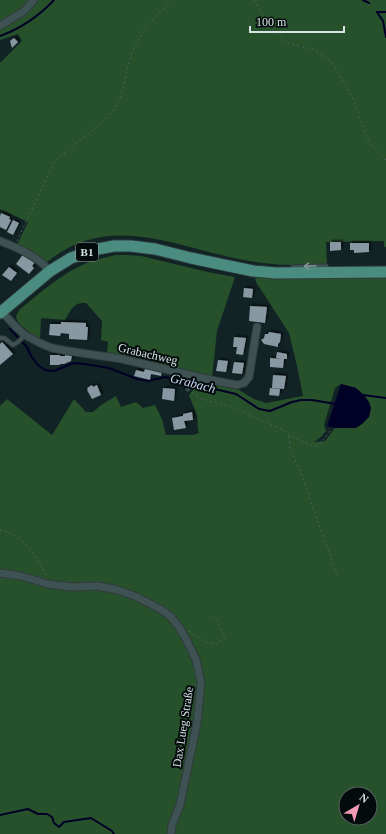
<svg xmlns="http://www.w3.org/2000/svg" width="386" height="834" font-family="'Times New Roman',serif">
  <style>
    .green { fill: #27512a; fill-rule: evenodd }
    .water { fill: #010127 }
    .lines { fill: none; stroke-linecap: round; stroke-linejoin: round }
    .stream { stroke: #010127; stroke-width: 2 }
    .building { fill: #8898a2; filter: url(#shadow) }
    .lane-casing { stroke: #303b3d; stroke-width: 5.5 }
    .street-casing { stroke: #303b3d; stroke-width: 9 }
    .primary-casing { stroke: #303b3d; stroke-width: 13 }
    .path { stroke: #4f5f61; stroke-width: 1; stroke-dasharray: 2 3; stroke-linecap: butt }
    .lane { stroke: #3e5153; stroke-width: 3.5 }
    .street { stroke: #3e5153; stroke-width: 7 }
    .primary { stroke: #4a8d80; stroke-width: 11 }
    .oneway { stroke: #839395 }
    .labels { text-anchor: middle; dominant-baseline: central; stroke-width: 4; stroke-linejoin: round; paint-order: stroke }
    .shield { fill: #040b0c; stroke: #98a2a4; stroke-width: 1 }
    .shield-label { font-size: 11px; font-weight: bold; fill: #d8e3e5 }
    .street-label { font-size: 12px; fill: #d8e3e5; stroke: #040b0c }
    .water-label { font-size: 13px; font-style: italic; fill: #cad7f6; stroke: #040b0c }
  </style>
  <defs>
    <filter id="shadow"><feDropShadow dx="2" dy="-2" stdDeviation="1" flood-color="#0009"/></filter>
  </defs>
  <rect width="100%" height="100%" fill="#112325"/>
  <g class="green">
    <path d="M0,0H386V247H384V241L326,242L327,264C309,265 290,266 272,264C261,263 250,261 239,259C172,246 109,212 47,262L17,245L28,222L0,209V63L22,41L18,34L0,40Z"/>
    <path d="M116,255H128L141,256L208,272L235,277L217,331L212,378L236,388L254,399L266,403L303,396L297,366L289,333L256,282L255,276L386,277V834H0V406L7,399L52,435L74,399L86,412H93L101,405L116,396L121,407L136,402L143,408L155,405L162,419L166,435H193L199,433C197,428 198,422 197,416C196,411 191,401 189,395L193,390L192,386L194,373L107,354L108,342L101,340L102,321L86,303C73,302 71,310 65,320L41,318L40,339C33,334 16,325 16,316C17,315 18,312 19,310C41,292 62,273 89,262C97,259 107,257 116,255ZM341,384L356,388V428H335L325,441L314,442L321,437L326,431L324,425L335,388ZM346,794H370V818H346Z"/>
  </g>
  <path class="water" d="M341,384L356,388L364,395L369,402L371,408L369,417L362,424L356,428H335L327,426Z"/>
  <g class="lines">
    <g class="stream">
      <path d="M363,0L369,3"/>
      <path d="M377,12L383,21L386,37"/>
      <path d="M377,12H386"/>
      <path d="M0,36C22,28 38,17 54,0"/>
      <path d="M10,329L27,347L31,356L38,365L45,370L54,371L73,363L85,364L109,368L137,379L148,381L165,377L180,381L236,394L259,409L270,411L292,402L301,400H312L336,404"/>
      <path d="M363,395L386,398"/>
      <path d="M0,815L28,809L38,814H47L52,817L54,823L59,827L64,822L91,818L112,831L114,834"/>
    </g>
  </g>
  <g class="building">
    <path d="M14,38L18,42L12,48L10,41Z"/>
    <path d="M1,213L10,217L9,219L11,220L6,230L0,227V216Z"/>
    <path d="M13,220L19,223L13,235L7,232Z"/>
    <path d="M330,242H341V250L330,251Z"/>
    <path d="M350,243H369V252L354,253V250H350Z"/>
    <path d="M24,253L35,262L32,266L34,268L29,274L16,264Z"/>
    <path d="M9,267L17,273L11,281L2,275Z"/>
    <path d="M244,288L253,289L252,298L243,297Z"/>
    <path d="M250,306L267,307L265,323L249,321Z"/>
    <path d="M61,322L86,323V327H88L87,340L69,339V334L61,333L60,336L49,335L50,324H61Z"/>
    <path d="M269,332L281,334L280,342L278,344V347L264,344L261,340L264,338L265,334H268Z"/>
    <path d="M234,337L246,338L243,355L236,354L237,347H233Z"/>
    <path d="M2,342L13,354L0,365V344Z"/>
    <path d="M277,352L287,354V359H284L283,368L270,367V358L282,359L276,358Z"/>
    <path d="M50,355H60V356H65V355H72L71,361L64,364H60V365H50Z"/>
    <path d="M218,360L228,361L226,372L216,371Z"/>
    <path d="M234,362L244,363L242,374L232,373Z"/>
    <path d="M145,369L162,371L161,376L151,374L150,380L134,376L136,370L144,372Z"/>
    <path d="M273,375L286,376L284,389L272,388Z"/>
    <path d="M92,385L93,387L97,385L101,395L92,399L87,390L88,389L87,388Z"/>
    <path d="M163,388L175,389L174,401L162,399Z"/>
    <path d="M270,388L280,389L279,396L269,395Z"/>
    <path d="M192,412L193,420L184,421L186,428L174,430L172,418L183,416V414Z"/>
  </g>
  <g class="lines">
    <defs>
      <g id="lane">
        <path d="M291,271L293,267L326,266L328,270"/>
        <path d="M0,338H4L13,345L18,342L25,335"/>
        <path d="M188,389L189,375"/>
      </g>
      <g id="street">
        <path d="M0,26L24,11L34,0"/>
        <path d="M0,241C18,248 37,256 50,271"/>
        <path d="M1,311L16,327L25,335L42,344L52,348L68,351L122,359L216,381L237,385L244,383L249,377L257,327"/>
        <path d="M0,573L21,576L48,584L72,587L97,586L118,590L137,597L162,610L171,617L179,627L187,641L196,660L201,682L197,723L180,805L172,825L171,834"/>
      </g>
      <path id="primary" d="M0,313L50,271L71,258L98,249L114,246H131L155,249L191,258L253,271L276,273L386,272"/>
    </defs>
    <use href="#lane" class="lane-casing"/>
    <use href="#street" class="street-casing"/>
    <use href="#primary" class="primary-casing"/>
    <g class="path">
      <path d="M254,0L271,28L281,38L290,44L312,49L322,55L332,62L353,99L368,140L372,146L386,160"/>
      <path d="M17,241L54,163C66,151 80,140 93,130C100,124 108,118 113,111C125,95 125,74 131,56C138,34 156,16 172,0"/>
      <path d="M192,393L202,399L233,407L250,415L283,430L289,435L309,445L316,446L319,445L331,430"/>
      <path d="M289,436L290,448L301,473L315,514L327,546L337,576"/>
      <path d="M0,530C27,536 34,557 48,577"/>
      <path d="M189,631L205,642L217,644L225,638L218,622L211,614"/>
    </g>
    <use href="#lane" class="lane"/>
    <use href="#street" class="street"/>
    <use href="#primary" class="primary"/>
  </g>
  <defs><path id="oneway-shaft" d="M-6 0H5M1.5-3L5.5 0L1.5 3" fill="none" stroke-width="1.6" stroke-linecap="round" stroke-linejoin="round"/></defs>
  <use class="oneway" href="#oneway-shaft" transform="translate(310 266) rotate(178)"/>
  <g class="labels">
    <rect class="shield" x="76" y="243" width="22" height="18" rx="3"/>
    <g class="shield-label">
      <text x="87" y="252">B1</text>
    </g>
    <g class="street-label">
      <text transform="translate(148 354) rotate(13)">Grabachweg</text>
      <text transform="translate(183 727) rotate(-81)">Dax Lueg Straße</text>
    </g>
    <g class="water-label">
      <text transform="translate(193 383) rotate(14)">Grabach</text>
    </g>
  </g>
  <g transform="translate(358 806) rotate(38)"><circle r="19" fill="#040b0c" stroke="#596163"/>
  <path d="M0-3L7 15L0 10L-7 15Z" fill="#f09ab5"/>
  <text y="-6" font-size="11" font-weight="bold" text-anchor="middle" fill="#d8e3e5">N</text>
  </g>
  <path d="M250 26v6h94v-6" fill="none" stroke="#d8e3e5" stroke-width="2"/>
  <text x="256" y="26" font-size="12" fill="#d8e3e5" stroke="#040b0c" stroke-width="3" paint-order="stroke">100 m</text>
</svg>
